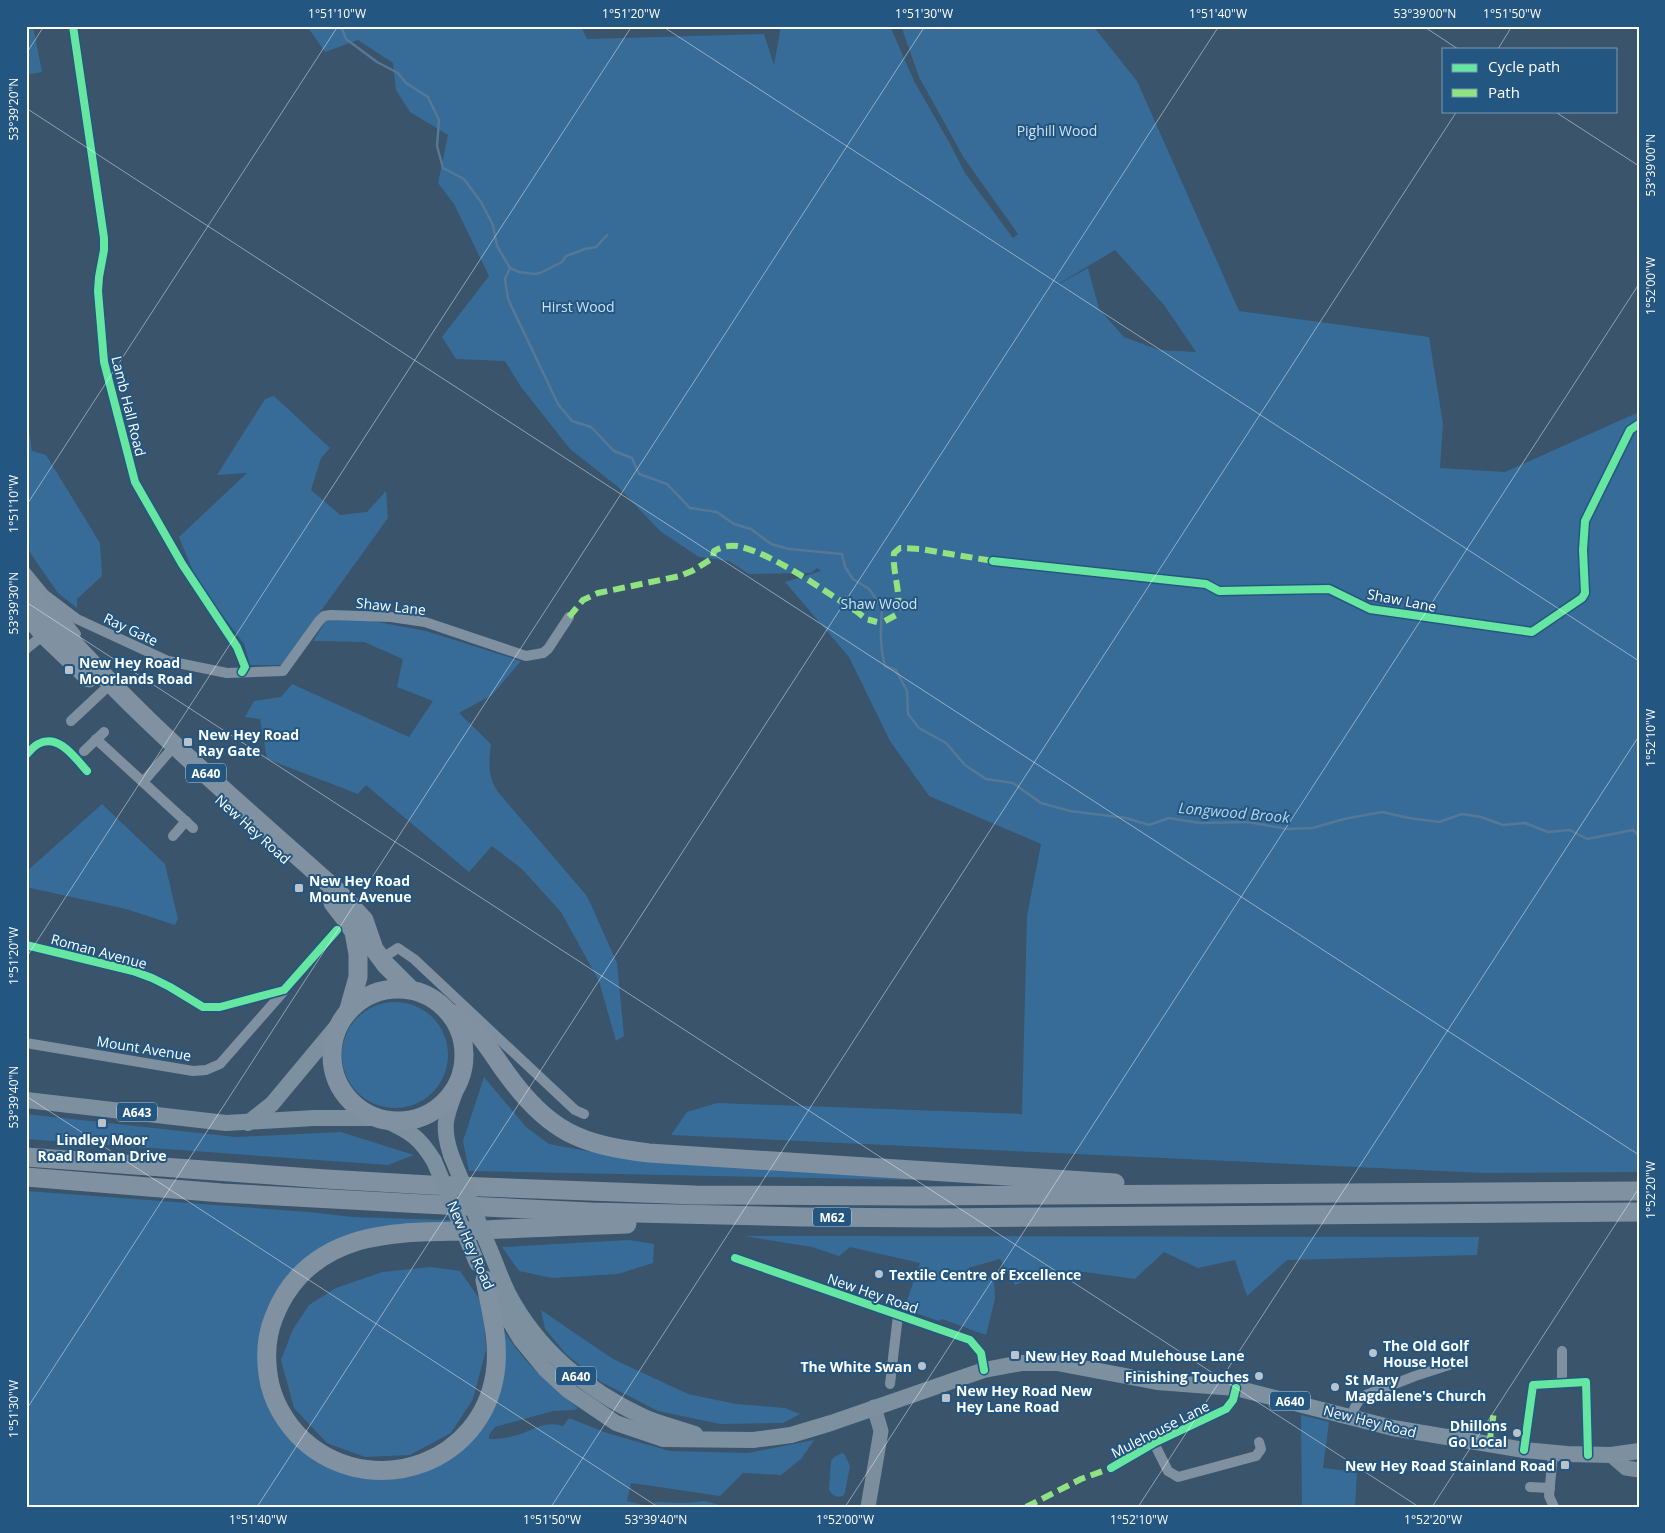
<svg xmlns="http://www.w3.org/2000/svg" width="1665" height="1533" font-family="'Open Sans',sans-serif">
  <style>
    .green { fill: #376c98; fill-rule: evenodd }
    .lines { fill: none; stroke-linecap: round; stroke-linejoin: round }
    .stream { stroke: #547896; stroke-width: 2.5 }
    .street { stroke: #7f91a1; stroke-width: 10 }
    .secondary { stroke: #7a8e9d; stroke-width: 15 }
    .primary { stroke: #7d90a0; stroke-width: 16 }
    .highway { stroke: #8091a1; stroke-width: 19 }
    .primary-bridge { stroke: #7d90a0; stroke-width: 16 }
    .quiet { stroke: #91e382; stroke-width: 6; stroke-dasharray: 12 6; stroke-linecap: butt }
    .cycleway-casing { stroke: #235681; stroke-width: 11 }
    .cycleway { stroke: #66e7a1; stroke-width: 8 }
    .ticks { fill: none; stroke: #fff; stroke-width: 1; stroke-opacity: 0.45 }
    .poi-dot { fill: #bac3cb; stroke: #235681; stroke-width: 2 }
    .labels { text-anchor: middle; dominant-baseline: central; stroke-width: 4; stroke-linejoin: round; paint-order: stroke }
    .shield { fill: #235681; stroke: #bdccd9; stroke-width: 1 }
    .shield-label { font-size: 12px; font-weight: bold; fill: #fff }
    .park-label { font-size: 14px; fill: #cde4f6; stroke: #235681 }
    .street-label { font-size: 14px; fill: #fff; stroke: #235681 }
    .poi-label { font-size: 14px; font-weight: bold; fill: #fff; stroke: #235681; text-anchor: start }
    .water-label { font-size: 15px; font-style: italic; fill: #b5d6ef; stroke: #235681 }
    .neatline { fill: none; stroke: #fff; stroke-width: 2 }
    .ticks-label { font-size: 12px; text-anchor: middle; fill: #fff }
  </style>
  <rect width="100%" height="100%" fill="#39546b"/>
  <g class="green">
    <path d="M26,26H33L42,72L26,75Z"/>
    <path d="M307,26H581L587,39L764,34L774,65L781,26H890L914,81L949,142L965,173L1013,238L1018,234L964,158L919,77L901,26H1093L1137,81L1239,311L1429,337L1443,424L1440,468L1505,472L1639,412V1172L1484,1173L671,1135L687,1112L717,1103L1022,1114L1027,916L1041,844L929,796L890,741L849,657L785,582L821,571L817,568L811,573L749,574L729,561L699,557L660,531L618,487L570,449L521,387L505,361L456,359L442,337L489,276L454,204L438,183L448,135L410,112L396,90L393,63L358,40L325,52ZM1115,250L1164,305L1196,352L1159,350L1124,337L1099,309L1088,268L1050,289Z"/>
    <path d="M274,396L330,448L321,458L311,490L340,515L367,512L386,491L388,518L282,665H250L244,644L197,581L179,537L247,473L217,475L265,399Z"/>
    <path d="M26,412L32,451L46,455L100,543L102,576L77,599V608L58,593L26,547Z"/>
    <path d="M327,619H362L426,631L521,661L492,695L459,713L491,744C489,762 487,775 498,792L587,896L617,963L624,1036L616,1041L599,981L561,912L522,869L492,846L469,872L366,785L358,794L267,759L260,719L245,717L254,701L281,697L292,684L409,737L433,701L397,687L403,659L364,642L313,641Z"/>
    <path d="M102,804L165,864L178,919L175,925L126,909L26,887V872Z"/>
    <circle cx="395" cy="1055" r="53"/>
    <path d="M484,1077L526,1127L549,1144L619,1157L916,1180L469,1171L463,1141Z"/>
    <path d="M26,1114L236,1137L341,1132L414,1155L388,1165L26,1139Z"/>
    <path d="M26,1191L309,1212L353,1217L450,1220L453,1227L358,1237L272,1309L274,1408L354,1474L472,1438L501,1326C522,1361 547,1383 578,1408L574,1410L553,1411L495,1427L489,1435V1439C498,1439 508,1438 517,1435C534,1430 544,1420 563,1426L569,1418L607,1433L670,1451L748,1453L814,1440L801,1459L781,1475L743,1473L720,1496L631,1483L627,1501L651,1507H26Z"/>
    <path d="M744,1236L1479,1237L1477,1255L1287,1260L1247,1296L1235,1260L1198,1268L1164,1252L1135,1279L1085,1272H1048L1015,1285L1000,1259L968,1268L994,1280L995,1299L986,1335L942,1319L939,1321L904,1309L920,1263L850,1247L839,1256L812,1247Z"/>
    <path d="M628,1240L654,1244L653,1263L618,1274L552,1278L519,1271L502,1247Z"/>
    <path d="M431,1267L460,1271L483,1304L486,1350L473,1399L451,1433L410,1455L365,1457L327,1443L294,1408L281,1360L293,1329L309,1305L336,1288L382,1272Z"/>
    <path d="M541,1310L613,1359L688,1394L736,1404L785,1408L800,1414L783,1423L720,1424L658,1411L601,1382L567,1355L545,1329Z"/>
    <path d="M1301,1415L1329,1422L1323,1468L1357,1472L1355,1507H1302Z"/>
    <path d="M842,1453L845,1455L850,1466L845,1492L843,1496L838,1497L833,1495L829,1490L831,1461L834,1457Z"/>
    <path d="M705,1501L727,1507H654V1502L688,1503Z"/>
  </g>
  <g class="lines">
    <g class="stream">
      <path d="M341,26L346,39L377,62L398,73L406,83L428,97L439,120L437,146L443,168L464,179L481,202L493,225L497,246L510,268L505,279L508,299L558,404L572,421L591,427L614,451L632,458L639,474L667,484L690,508L717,512L734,524L751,529L771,544L789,549L842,554L845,567L853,579L869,589L882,607C881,628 879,645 885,666L896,670L907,691L908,714L919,728L946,743L965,765L986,779L1013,783L1041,803L1070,811L1126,818L1149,825L1169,818L1200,823L1248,822L1287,829L1313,828L1344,819L1382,812L1409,818L1439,822L1462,814L1481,817L1503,825L1525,823L1548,832L1570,830L1587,839L1633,830L1639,836"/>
      <path d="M510,268L519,272L535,274L540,273L562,262L566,256L585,249L596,247L607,235"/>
    </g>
    <g class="street">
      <path d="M73,26L104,238V250L99,277L98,291L104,362L135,482L182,564L237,647L245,667L242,672"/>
      <path d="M993,561L1206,584L1219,591L1329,589L1370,609L1532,632L1582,598L1585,593L1583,550L1585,521L1627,436L1630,430L1639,424"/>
      <path d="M26,572L44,594L77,619L168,661L227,673L283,671L319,621L324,616L331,615L391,617L425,622L526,656L543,653L548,649L569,617"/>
      <path d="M54,606L76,634"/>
      <path d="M26,649L47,632"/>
      <path d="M71,721L103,691"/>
      <path d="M96,739L193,828"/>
      <path d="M84,751L104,732"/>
      <path d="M26,755C30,751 34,746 38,744C59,733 75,758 87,771"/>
      <path d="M143,782L169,752"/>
      <path d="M173,836L186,821"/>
      <path d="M26,945L133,971L152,978L170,987L203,1007H220L284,990L337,930"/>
      <path d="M381,959L398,948L414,959L575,1110L584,1114"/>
      <path d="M26,1043L193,1071L206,1070L220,1064L284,991"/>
      <path d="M735,1258L970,1340L981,1353L984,1370"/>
      <path d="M1562,1383V1351"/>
      <path d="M890,1384L898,1315"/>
      <path d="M1351,1417L1355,1407L1361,1397L1415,1376L1449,1365"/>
      <path d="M1154,1443L1168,1471L1178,1477L1256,1456L1261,1449L1259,1442"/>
      <path d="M1524,1450L1533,1385L1586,1382L1588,1455"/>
      <path d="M1553,1453L1549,1496L1554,1507"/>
      <path d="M1111,1468L1154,1443L1226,1409L1233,1400L1236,1388"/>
      <path d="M1530,1487L1550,1488"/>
    </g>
    <g class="secondary">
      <path d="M1611,1455L1626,1468L1639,1470"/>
      <path d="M868,1507L881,1431L874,1407"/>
    </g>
    <g class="primary">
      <path d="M26,1100L226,1123L314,1118H375"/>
      <path d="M387,1121C411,1132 420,1138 434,1161"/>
      <path d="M248,1123L272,1104L337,1026"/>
      <path d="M451,1155C441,1124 446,1117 457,1087"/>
      <path d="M490,1250C496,1264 501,1279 508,1293C537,1349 587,1391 644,1417C660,1424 678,1428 695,1434"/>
      <path d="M488,1285L521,1340L545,1369L569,1391L616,1423L663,1439L753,1440L791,1435L831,1423L984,1370L1022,1363H1057L1157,1382L1236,1388L1393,1428L1524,1450L1567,1454L1611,1455L1639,1451"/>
    </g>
    <g class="highway">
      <path d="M26,588C116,701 230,795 337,891L364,920L374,949L385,964L410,989"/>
      <path d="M26,613L44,635L89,678"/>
      <path d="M333,903L347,921L354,932L358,954V977L349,1009"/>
      <circle cx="398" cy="1055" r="66"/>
      <path d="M450,1013C457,1017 466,1022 472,1028C483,1037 497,1061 507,1074C548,1131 580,1145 649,1153L1115,1183"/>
      <path d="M26,1157L326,1179L430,1185L695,1195L913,1196L1639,1191"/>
      <path d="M26,1177L222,1193L424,1204L591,1212L803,1217L938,1218L1639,1212"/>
      <path d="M485,1280C491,1310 500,1343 495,1374C481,1462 379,1499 310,1446C291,1431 276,1409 270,1385C265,1362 265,1339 274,1317C289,1278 318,1253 358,1241C393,1231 430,1232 466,1231C520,1228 573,1226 627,1224"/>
    </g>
    <g class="primary-bridge">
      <path d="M451,1155L490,1250"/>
      <path d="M434,1161L477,1263"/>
    </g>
    <g class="quiet">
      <path d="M569,617L583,600L598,593L680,576L692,571L713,558L714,551C721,547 729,545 737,546C773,553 824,591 856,611L866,619L877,622"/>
      <path d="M885,621L896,615C903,595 892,574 894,553L900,548L920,549L993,561"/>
      <path d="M1489,1445L1494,1412"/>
      <path d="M1026,1507L1081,1479L1111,1468"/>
    </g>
    <defs>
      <g id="cycleway">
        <path d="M73,26L104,238V250L99,277L98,291L104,362L135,482L182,564L237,647L245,667L242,672"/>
        <path d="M993,561L1206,584L1219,591L1329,589L1370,609L1532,632L1582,598L1585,593L1583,550L1585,521L1627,436L1630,430L1639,424"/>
        <path d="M26,755C30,751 34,746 38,744C59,733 75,758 87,771"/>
        <path d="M26,945L133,971L152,978L170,987L203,1007H220L284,990L337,930"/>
        <path d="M735,1258L970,1340L981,1353L984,1370"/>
        <path d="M1524,1450L1533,1385L1586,1382L1588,1455"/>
        <path d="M1111,1468L1154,1443L1226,1409L1233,1400L1236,1388"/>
      </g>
    </defs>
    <use href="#cycleway" class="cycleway-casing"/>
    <use href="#cycleway" class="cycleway"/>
  </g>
  <path class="ticks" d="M662,26L1639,661M1423,26L1458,49M1498,49L1512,26M26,54L44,26M26,108L1639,1155M1554,111L1639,166M26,506L338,26M26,602L1419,1507M26,958L632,26M26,1096L658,1507M26,1410L925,26M257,1507L1219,26M551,1507L1457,111M845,1507L1639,284M1138,1507L1639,736M1432,1507L1639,1188"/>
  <g class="poi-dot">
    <rect x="64" y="665" width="10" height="10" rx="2.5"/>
    <rect x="183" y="737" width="10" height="10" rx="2.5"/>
    <rect x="294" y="883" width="10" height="10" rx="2.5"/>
    <rect x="97" y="1118" width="10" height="10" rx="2.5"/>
    <circle cx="879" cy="1274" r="5"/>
    <circle cx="1373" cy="1353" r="5"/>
    <rect x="1010" y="1350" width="10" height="10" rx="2.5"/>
    <circle cx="922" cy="1366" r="5"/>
    <circle cx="1259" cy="1376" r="5"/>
    <circle cx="1335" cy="1387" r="5"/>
    <rect x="941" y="1393" width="10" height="10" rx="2.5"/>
    <circle cx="1517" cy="1433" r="5"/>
    <rect x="1560" y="1460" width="10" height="10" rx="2.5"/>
  </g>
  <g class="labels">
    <g class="shield">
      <rect x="186" y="763.5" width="40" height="19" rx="4"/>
      <rect x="117" y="1102.5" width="40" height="19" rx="4"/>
      <rect x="813" y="1207.5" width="38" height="19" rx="4"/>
      <rect x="556" y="1366.5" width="40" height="19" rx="4"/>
      <rect x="1270" y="1391.5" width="40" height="19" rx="4"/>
    </g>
    <g class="shield-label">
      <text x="206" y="773">A640</text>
      <text x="137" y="1112">A643</text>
      <text x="832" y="1217">M62</text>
      <text x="576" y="1376">A640</text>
      <text x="1290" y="1401">A640</text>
    </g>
    <g class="park-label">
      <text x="1057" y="130">Pighill Wood</text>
      <text x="578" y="306">Hirst Wood</text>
      <text x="879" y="603">Shaw Wood</text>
    </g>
    <g class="street-label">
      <text transform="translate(129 406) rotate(76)">Lamb Hall Road</text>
      <text transform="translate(1402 600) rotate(11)">Shaw Lane</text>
      <text transform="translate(391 606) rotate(6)">Shaw Lane</text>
      <text transform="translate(131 629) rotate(25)">Ray Gate</text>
      <text transform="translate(253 829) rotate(42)">New Hey Road</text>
      <text transform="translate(99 951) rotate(15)">Roman Avenue</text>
      <text transform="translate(144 1048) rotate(9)">Mount Avenue</text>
      <text transform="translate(471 1245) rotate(66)">New Hey Road</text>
      <text transform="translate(873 1293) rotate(19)">New Hey Road</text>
      <text transform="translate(1370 1421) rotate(14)">New Hey Road</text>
      <text transform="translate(1160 1429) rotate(-27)">Mulehouse Lane</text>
    </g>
    <g class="poi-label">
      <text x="79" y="662">New Hey Road<tspan x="79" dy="16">Moorlands Road</tspan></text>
      <text x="198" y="734">New Hey Road<tspan x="198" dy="16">Ray Gate</tspan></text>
      <text x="309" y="880">New Hey Road<tspan x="309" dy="16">Mount Avenue</tspan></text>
      <text x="102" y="1139" text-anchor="middle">Lindley Moor<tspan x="102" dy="16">Road Roman Drive</tspan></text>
      <text x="889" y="1274">Textile Centre of Excellence</text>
      <text x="1383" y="1345">The Old Golf<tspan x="1383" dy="16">House Hotel</tspan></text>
      <text x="1025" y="1355">New Hey Road Mulehouse Lane</text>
      <text x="912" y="1366" text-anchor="end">The White Swan</text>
      <text x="1249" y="1376" text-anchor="end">Finishing Touches</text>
      <text x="1345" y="1379">St Mary<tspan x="1345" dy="16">Magdalene's Church</tspan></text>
      <text x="956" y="1390">New Hey Road New<tspan x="956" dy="16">Hey Lane Road</tspan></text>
      <text x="1507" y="1425" text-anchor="end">Dhillons<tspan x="1507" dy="16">Go Local</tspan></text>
      <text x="1555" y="1465" text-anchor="end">New Hey Road Stainland Road</text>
    </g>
    <g class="water-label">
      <text transform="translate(1234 812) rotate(5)">Longwood Brook</text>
    </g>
  </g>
  <rect width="1665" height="1533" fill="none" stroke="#235681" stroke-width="55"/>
  <rect x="1442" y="48" width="175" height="65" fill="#235681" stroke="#7b9ab3"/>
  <rect x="1452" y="64" width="25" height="8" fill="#66e7a1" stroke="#7b9ab3"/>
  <text x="1488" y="72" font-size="15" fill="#ffffff">Cycle path</text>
  <rect x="1452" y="89" width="25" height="8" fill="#91e382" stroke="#7b9ab3"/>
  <text x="1488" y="98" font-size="15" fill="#ffffff">Path</text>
  <rect x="28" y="28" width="1610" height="1478" class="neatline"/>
  <g class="ticks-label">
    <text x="337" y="18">1°51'10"W</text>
    <text x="631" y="18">1°51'20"W</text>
    <text x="924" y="18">1°51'30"W</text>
    <text x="1218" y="18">1°51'40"W</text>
    <text x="1425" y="18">53°39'00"N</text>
    <text x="1512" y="18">1°51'50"W</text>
    <text transform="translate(14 109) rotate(-90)" y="4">53°39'20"N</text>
    <text transform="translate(1651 165) rotate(-90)" y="4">53°39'00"N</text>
    <text transform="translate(1651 286) rotate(-90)" y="4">1°52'00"W</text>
    <text transform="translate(14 504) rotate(-90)" y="4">1°51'10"W</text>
    <text transform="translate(14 603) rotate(-90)" y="4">53°39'30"N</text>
    <text transform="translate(1651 738) rotate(-90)" y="4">1°52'10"W</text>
    <text transform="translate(14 956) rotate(-90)" y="4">1°51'20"W</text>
    <text transform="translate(14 1097) rotate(-90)" y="4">53°39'40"N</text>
    <text transform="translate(1651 1190) rotate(-90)" y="4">1°52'20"W</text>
    <text transform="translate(14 1409) rotate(-90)" y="4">1°51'30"W</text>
    <text x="258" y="1524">1°51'40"W</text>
    <text x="552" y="1524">1°51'50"W</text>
    <text x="656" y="1524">53°39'40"N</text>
    <text x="845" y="1524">1°52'00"W</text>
    <text x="1139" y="1524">1°52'10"W</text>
    <text x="1433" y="1524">1°52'20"W</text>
  </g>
</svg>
